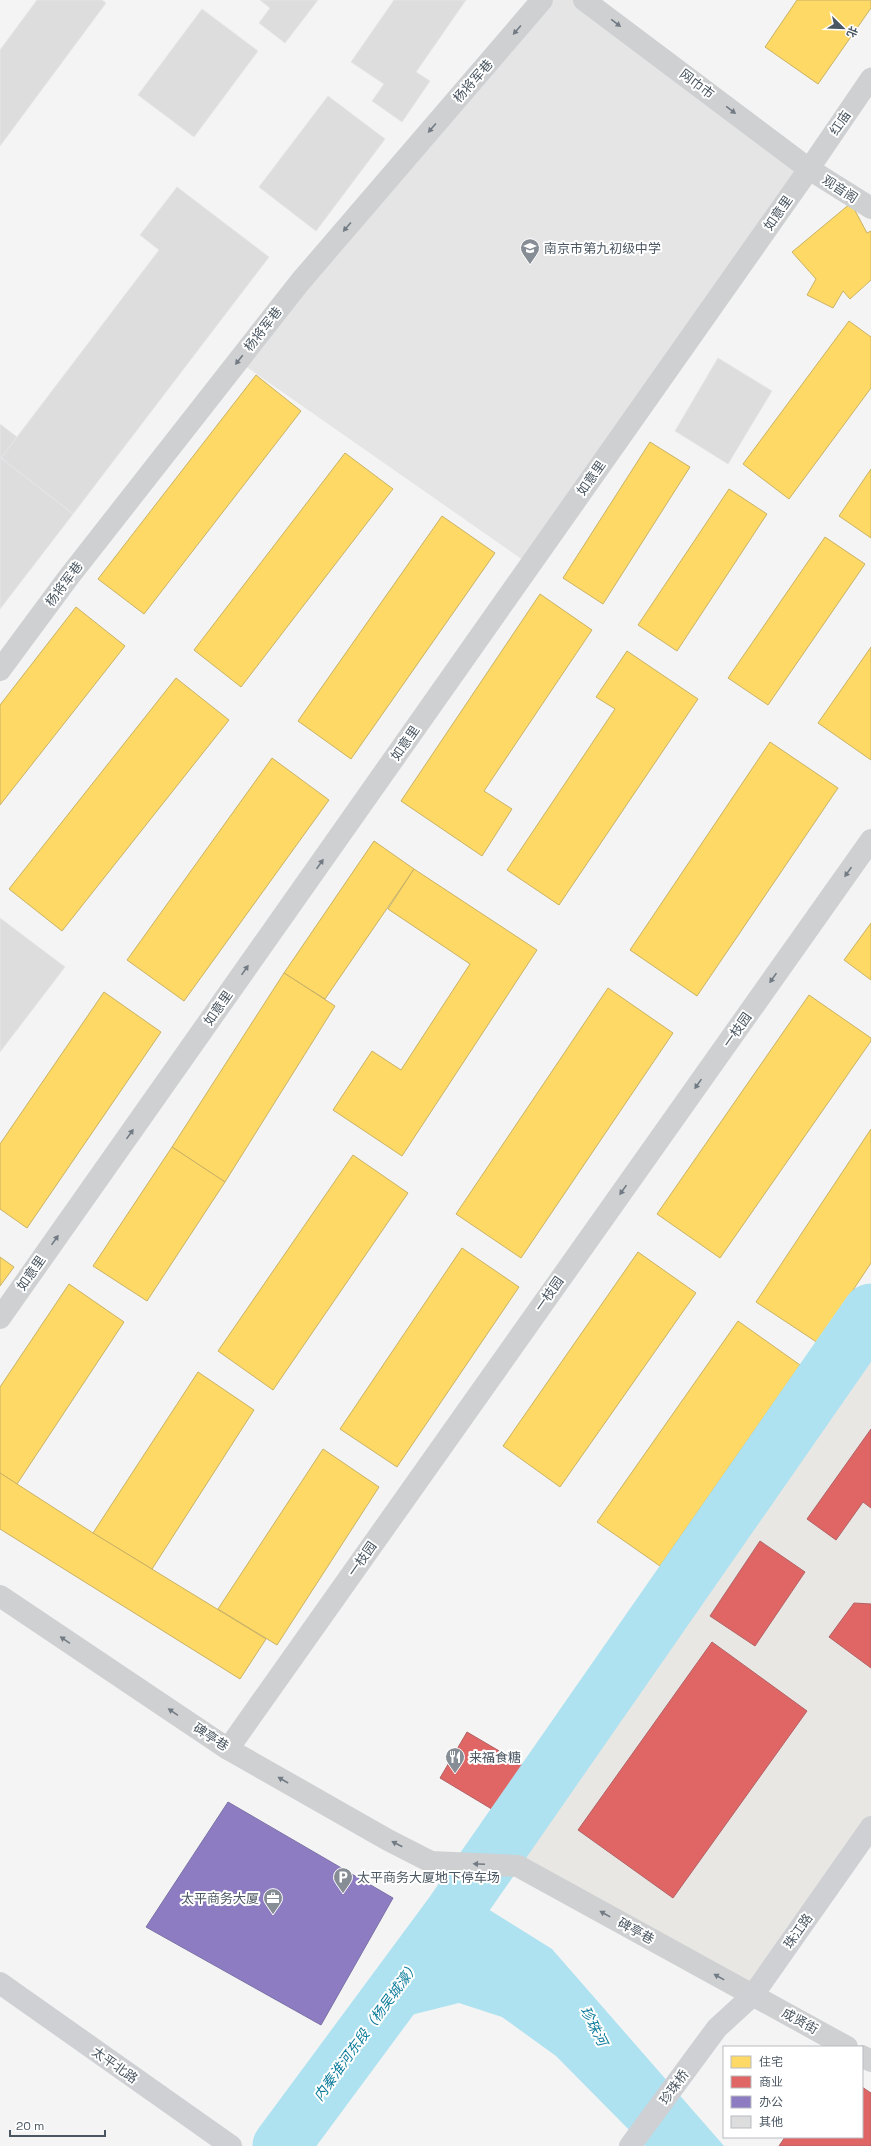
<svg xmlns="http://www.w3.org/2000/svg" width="871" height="2146" font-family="'Space Grotesk','Noto Sans SC',sans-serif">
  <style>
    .commercial { fill: #e8e7e3 }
    .education { fill: #e6e5e6 }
    .water { fill: #aee2f0 }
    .homes { fill: #ffd966; stroke: #c9b264 }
    .shops { fill: #e06666; stroke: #b36164 }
    .offices { fill: #8e7cc3; stroke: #7a71a6 }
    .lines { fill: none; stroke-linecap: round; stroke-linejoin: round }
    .river { stroke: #aee2f0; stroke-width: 57 }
    .building { fill: #ddddde; stroke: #e5e6e7 }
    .pedestrian { stroke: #ced0d2; stroke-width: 21 }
    .minor { stroke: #ced0d2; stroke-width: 22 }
    .secondary { stroke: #ced0d4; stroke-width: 22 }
    .oneway { fill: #727b83 }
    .labels { text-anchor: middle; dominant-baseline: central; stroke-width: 4; stroke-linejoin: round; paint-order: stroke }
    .street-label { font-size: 13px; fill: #4a5661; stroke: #fff }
    .poi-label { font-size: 13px; fill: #4a5661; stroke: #fff; text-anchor: start }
    .water-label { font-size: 14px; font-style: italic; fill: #0c7c9b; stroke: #fff }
  </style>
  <rect width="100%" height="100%" fill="#f4f4f4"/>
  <path class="commercial" d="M871,1349V1828L753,1995L518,1866Z"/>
  <path class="education" d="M543,0H584L809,169L530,565L238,361Z"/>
  <path class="water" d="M488,1909L552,1949L724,2146H645L556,2056L502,2017L459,2003L407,2016Z"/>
  <g class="homes">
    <path d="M797,0H871V8L818,84L765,47Z"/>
    <path d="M851,203L867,233L871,231V280L850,299L843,291L833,308L807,295L816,279L792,252Z"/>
    <path d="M849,321L871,337V388L789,499L743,464Z"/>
    <path d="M256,375L301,411L144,614L98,579Z"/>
    <path d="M650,442L690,467L603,604L563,578Z"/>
    <path d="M345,453L393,489L241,687L194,650Z"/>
    <path d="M871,469V538L839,516Z"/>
    <path d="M729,489L767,514L677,651L638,625Z"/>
    <path d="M442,516L495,553L351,759L298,721Z"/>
    <path d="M825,537L865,564L768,705L728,678Z"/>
    <path d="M540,594L592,630L484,791L512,809L482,856L401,801Z"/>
    <path d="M76,607L125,646L0,805V705Z"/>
    <path d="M871,647V760L818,723Z"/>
    <path d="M627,651L698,699L559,905L507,870L615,709L596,697Z"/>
    <path d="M176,678L229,720L62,931L9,889Z"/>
    <path d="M770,742L838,788L697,996L630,950Z"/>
    <path d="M272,758L329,800L184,1001L127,960Z"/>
    <path d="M374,841L414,869L325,999L284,973Z"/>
    <path d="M414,869L537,950L402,1156L333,1110L372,1051L401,1070L470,964L388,909Z"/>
    <path d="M871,923V980L844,960Z"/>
    <path d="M284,973L335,1006L225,1182L172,1147Z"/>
    <path d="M608,988L673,1033L521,1258L456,1214Z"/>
    <path d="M104,992L161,1032L27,1228L0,1209V1144Z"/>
    <path d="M809,995L871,1038V1041L720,1258L657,1214Z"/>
    <path d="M871,1129V1263L818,1343L756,1302Z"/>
    <path d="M172,1147L225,1182L147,1301L93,1266Z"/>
    <path d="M353,1155L408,1193L273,1390L218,1351Z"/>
    <path d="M462,1248L519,1287L397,1467L340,1429Z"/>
    <path d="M638,1252L696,1293L560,1487L503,1446Z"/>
    <path d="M0,1257L14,1267L0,1286Z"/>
    <path d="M69,1284L124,1322L17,1484L0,1473V1387Z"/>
    <path d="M738,1321L800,1365L660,1566L597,1522Z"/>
    <path d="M198,1372L254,1410L152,1569L93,1533Z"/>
    <path d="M323,1449L379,1487L277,1645L218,1609Z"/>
    <path d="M0,1473L93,1533L266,1639L240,1679L0,1529Z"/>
  </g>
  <g class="shops">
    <path d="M871,1429V1508L863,1502L836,1540L807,1519Z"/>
    <path d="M760,1541L805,1572L755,1646L710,1616Z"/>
    <path d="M854,1603L871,1604V1668L829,1637Z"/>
    <path d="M712,1642L807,1711L673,1898L578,1830Z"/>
    <path d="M467,1732L523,1765L495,1811L440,1778Z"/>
    <path d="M862,2087L871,2093V2146H779L785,2137H862Z"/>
  </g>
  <path class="offices" d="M228,1802L393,1898L321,2025L146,1927Z"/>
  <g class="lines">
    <path class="river" d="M281,2146L451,1916L871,1312"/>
  </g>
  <g class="building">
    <path d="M37,0H102L106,3L0,146V50Z"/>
    <path d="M260,0H318L285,43L259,23L270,8Z"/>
    <path d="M394,0H466L416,72L430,81L402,122L372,101L384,84L351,62Z"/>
    <path d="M202,9L258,51L194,137L138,95Z"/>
    <path d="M328,96L385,139L316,231L259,187Z"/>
    <path d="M177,187L269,257L73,514L1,458L159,250L140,235Z"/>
    <path d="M718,358L772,391L728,464L675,431Z"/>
    <path d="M0,424L17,437L1,458L73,514L0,609Z"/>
    <path d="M0,918L65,967L0,1052Z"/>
  </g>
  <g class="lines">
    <path class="pedestrian" d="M809,169L871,78"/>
    <g class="minor">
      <path d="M584,0L809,169L871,208"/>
      <path d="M0,670L68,578L300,282L542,0"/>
      <path d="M0,1318L809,169"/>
      <path d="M0,1596L228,1749L388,1840L431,1862L518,1866L847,2047"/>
      <path d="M228,1749L871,840"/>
      <path d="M862,2056L871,2061"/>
    </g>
    <g class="secondary">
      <path d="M0,1983L231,2146"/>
      <path d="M630,2146L717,2028L753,1995L871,1827"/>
    </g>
  </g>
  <defs><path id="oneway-solid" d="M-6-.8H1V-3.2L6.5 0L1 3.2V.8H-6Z"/></defs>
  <g class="oneway">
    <use href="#oneway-solid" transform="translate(616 23) rotate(37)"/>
    <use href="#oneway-solid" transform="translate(517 30) rotate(131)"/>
    <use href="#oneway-solid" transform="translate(731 110) rotate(37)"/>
    <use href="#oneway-solid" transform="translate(432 128) rotate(131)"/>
    <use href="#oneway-solid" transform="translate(347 227) rotate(131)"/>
    <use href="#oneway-solid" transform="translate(239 360) rotate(128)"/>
    <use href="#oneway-solid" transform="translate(320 864) rotate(-55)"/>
    <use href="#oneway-solid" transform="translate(848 872) rotate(125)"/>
    <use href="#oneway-solid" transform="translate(245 970) rotate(-55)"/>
    <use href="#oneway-solid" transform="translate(773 978) rotate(125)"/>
    <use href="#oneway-solid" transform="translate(698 1084) rotate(125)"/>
    <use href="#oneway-solid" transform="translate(130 1134) rotate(-55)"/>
    <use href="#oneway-solid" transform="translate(623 1190) rotate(125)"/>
    <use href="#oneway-solid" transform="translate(55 1240) rotate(-55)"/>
    <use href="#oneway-solid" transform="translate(65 1640) rotate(-146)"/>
    <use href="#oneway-solid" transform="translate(173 1712) rotate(-146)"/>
    <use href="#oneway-solid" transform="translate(283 1780) rotate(-150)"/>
    <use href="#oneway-solid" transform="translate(397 1844) rotate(-153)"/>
    <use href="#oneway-solid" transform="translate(479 1864) rotate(-177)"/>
    <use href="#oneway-solid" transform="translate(605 1914) rotate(-151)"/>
    <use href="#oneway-solid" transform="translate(719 1977) rotate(-151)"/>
  </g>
  <defs>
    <symbol id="school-pin" viewBox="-11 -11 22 30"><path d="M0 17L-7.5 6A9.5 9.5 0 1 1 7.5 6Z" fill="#868d94" stroke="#fff"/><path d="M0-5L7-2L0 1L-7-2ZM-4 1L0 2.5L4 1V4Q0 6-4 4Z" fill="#fff"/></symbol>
    <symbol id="restaurant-pin" viewBox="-11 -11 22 30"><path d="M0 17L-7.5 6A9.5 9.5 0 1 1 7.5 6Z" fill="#868d94" stroke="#fff"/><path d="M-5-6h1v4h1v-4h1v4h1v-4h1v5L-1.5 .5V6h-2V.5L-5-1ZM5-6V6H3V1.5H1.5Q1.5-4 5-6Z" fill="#fff"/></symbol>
    <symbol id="parking-pin" viewBox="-11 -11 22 30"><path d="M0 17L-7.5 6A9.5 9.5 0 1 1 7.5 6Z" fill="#868d94" stroke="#fff"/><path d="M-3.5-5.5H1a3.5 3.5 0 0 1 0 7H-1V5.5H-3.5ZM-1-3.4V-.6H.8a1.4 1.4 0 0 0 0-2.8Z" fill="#fff"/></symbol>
    <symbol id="office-pin" viewBox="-11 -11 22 30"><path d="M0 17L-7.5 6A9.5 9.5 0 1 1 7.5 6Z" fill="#868d94" stroke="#fff"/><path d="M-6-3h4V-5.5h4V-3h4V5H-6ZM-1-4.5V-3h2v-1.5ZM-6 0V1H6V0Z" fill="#fff"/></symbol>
  </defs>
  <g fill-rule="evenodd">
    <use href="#school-pin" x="519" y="237" width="22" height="30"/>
    <use href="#restaurant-pin" x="444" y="1746" width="22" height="30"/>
    <use href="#parking-pin" x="332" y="1866" width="22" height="30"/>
    <use href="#office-pin" x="262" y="1887" width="22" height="30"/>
  </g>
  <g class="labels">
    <g class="street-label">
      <text transform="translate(473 81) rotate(-49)">杨将军巷</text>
      <text transform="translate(697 84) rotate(37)">网巾市</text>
      <text transform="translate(840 123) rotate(-56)">红庙</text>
      <text transform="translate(840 189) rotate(33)">观音阁</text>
      <text transform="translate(778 213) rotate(-55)">如意里</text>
      <text transform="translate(263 329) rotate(-52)">杨将军巷</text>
      <text transform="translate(591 478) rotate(-55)">如意里</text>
      <text transform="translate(64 584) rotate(-53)">杨将军巷</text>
      <text transform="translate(405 743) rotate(-55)">如意里</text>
      <text transform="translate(218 1008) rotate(-55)">如意里</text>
      <text transform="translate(737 1030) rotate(-55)">一枝园</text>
      <text transform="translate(31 1273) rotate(-55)">如意里</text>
      <text transform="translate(549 1294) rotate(-55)">一枝园</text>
      <text transform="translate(362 1559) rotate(-55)">一枝园</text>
      <text transform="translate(211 1737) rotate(33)">碑亭巷</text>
      <text transform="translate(636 1931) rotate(29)">碑亭巷</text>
      <text transform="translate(798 1931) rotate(-55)">珠江路</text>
      <text transform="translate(800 2021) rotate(29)">成贤街</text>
      <text transform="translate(115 2065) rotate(35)">太平北路</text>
      <text transform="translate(674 2087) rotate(-54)">珍珠桥</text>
    </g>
    <g class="poi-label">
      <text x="544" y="248">南京市第九初级中学</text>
      <text x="469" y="1757">来福食糖</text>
      <text x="357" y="1877">太平商务大厦地下停车场</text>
      <text x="259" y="1898" text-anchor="end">太平商务大厦</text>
    </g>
    <g class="water-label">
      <text transform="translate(594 2026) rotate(63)">珍珠河</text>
      <text transform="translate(366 2031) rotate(-54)">内秦淮河东段（杨吴城濠）</text>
    </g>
  </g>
  <rect x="723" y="2046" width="140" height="92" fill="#ffffff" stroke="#b7bbc0"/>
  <rect x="731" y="2056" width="20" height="12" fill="#ffd966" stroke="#b7bbc0"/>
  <text x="759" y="2066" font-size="12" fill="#4a5661">住宅</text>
  <rect x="731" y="2076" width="20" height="12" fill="#e06666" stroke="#b7bbc0"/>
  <text x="759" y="2086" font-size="12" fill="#4a5661">商业</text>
  <rect x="731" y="2096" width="20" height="12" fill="#8e7cc3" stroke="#b7bbc0"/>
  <text x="759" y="2106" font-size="12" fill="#4a5661">办公</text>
  <rect x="731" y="2116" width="20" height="12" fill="#ddddde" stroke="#b7bbc0"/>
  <text x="759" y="2126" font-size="12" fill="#4a5661">其他</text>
  <g transform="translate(843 28) rotate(113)" stroke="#ffffff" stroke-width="3" paint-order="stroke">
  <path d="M0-3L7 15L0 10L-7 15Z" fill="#4a5661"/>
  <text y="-6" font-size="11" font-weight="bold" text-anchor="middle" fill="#4a5661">北</text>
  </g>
  <path d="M10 2130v6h95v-6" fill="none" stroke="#4a5661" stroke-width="2"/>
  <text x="16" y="2130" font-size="12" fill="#4a5661" stroke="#ffffff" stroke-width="3" paint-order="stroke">20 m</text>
</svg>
